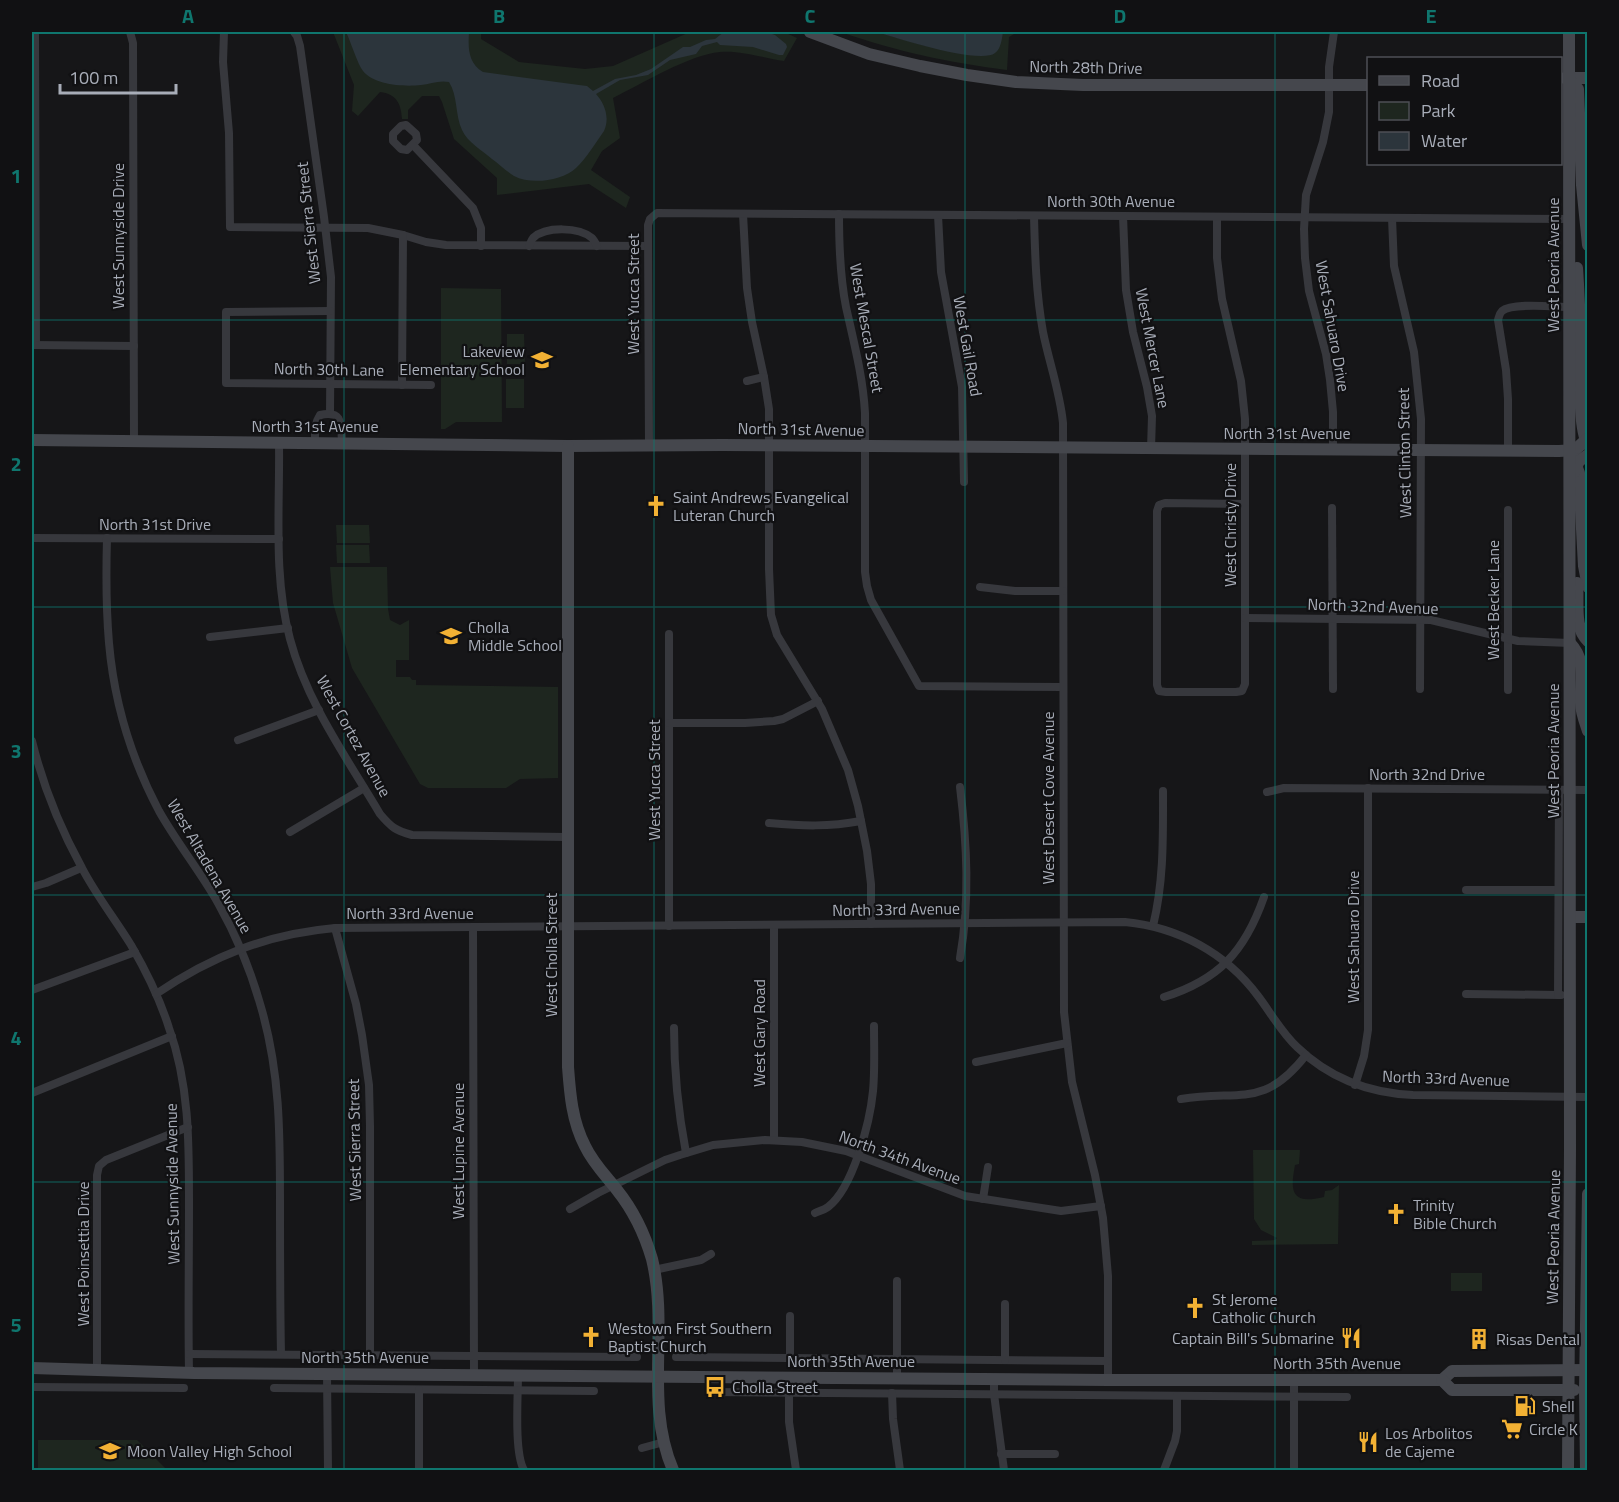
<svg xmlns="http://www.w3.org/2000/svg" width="1619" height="1502" font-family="'Titillium Web',sans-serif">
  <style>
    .green { fill: #1e261f }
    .water { fill: #2c353c }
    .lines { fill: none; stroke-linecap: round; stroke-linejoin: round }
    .street { stroke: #37383d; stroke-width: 8 }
    .secondary { stroke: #45474d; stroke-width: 12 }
    .grid { fill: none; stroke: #0f766e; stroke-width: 1.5; stroke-opacity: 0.55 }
    .labels { text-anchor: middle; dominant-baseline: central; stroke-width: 4.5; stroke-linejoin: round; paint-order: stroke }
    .street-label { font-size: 16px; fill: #a8adb8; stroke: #111113 }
    .poi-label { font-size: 16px; fill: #a8adb8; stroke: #111113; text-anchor: start }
    .neatline { fill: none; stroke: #0f766e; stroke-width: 2 }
    .grid-label { font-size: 20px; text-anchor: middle; font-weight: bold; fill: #0f766e }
  </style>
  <rect width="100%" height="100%" fill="#161618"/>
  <g class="green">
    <path d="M333,32H481V39L519,62L585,69L613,66L690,32H784L797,38L784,61C765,58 739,50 720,52C689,55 643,83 613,98L620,138L602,151L591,170L630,197L626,208L589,184L497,195V178L454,139L442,102L439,96H422L408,110V119H402C401,104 397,94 380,92L358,116L352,111L354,85Z"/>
    <path d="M841,32H877L926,46L1003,34V32H1014V34L1009,37L1007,70C947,62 898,52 841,32Z"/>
    <path d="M441,288L501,289L502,422H456L445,429H441Z"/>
    <path d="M507,334H524L525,364H507Z"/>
    <rect x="506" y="379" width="18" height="29"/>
    <path d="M336,525H369L370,543H337Z"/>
    <path d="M336,545H369L370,563H337Z"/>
    <path d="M330,567H387L388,609L390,620L400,625L409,620V660H396V677H410L412,680H416V685L558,687V778L520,779L506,788H428L420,784L352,668L333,603Z"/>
    <path d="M1253,1150H1300L1299,1164L1295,1165C1290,1192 1291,1205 1324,1197L1325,1191L1332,1190L1339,1185L1338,1244L1252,1245V1241L1275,1240L1277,1238L1261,1230L1254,1219Z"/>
    <rect x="1451" y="1273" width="31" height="18"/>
    <path d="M38,1440H137L167,1470H38Z"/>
  </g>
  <g class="water">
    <path d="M346,32H469C468,48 468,63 483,72L579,85L587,86L593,91L615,79L636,75L651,69L683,47H690L706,40L715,39L724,32H766L775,35L786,44L787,47L783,55H779L753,47L720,45L717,42L702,46L696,54L670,60L648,75L620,80L596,94C605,104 610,118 604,131C596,142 586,159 576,168C562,181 531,185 514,176C506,171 499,164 492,159C483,151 467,142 462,130C455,115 458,96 449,82C439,80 430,84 421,85C404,87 374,85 363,71C357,63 351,42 346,32Z"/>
    <path d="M877,32H1003C1002,38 1001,49 995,53C980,65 896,38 877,32Z"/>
  </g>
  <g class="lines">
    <g class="street">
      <path d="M35,32L36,345"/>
      <path d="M130,32L133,43L134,441"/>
      <path d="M224,32L223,62L229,133L230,227L368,228L403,235L426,242L446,245L648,246"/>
      <path d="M294,32L297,36L300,46L324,217L331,277L330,413"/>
      <path d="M406,125L416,134L417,140L407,150L401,149L393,141V134L401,126Z"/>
      <path d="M413,145L473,208L481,228V246"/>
      <path d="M743,214L747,288L752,322L764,377L769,409V569L771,615L777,635L822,709L848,770L858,806L867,851L871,884V924"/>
      <path d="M839,214C839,245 840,277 846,307C854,343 863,377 865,413V572L867,586L871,600L919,686L1063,687"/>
      <path d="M938,215L941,272L962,387L964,482"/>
      <path d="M1034,216C1035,255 1036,293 1043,332C1049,362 1060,392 1063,423L1064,1012L1072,1082L1095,1175L1103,1218L1108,1276V1380"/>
      <path d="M1123,216L1126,290L1133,332L1147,387L1152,416L1151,449"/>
      <path d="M1217,217V258L1222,299L1241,381L1245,419V684L1242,691L1236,692H1166L1159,691L1157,685V511L1159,505L1165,503L1245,504"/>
      <path d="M1392,218L1394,266L1414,352L1421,419L1420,689"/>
      <path d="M529,246C530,244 532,239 533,238C546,226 579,227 592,238C593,239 596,244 597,246"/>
      <path d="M330,311L226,312V383L431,385"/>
      <path d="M32,345L134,346"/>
      <path d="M747,381L764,377"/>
      <path d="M402,385L403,235"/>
      <path d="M279,443C280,508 273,576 290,639C307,703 347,758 380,814C391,827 396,831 412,835L567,837"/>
      <path d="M315,443C315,433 314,424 320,415C343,410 341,424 342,443"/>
      <path d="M649,445L648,225L650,219L657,213L1569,219"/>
      <path d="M1333,450V412L1330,380L1326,354L1309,291L1305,258L1304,229L1306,195L1323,142L1329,112V67L1334,32"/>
      <path d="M1508,451V399L1506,370L1498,320C1499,317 1499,314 1502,311C1512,302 1555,307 1570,307"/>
      <path d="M1332,508L1333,689"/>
      <path d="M1508,510V690"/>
      <path d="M32,538L279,539"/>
      <path d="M107,538C106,573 106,608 109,643C114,701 132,760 159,811C177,843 200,871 218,903C236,935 251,971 261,1007C280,1072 280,1133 280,1200C280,1252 280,1303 281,1354"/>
      <path d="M980,587L1015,591H1063"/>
      <path d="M1245,618L1431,620L1518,641L1570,643"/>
      <path d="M669,634V926"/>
      <path d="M210,637L288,628"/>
      <path d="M669,723H745L774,721L783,719L818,701"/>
      <path d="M238,740L319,710"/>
      <path d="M32,741C43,786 60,828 82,868C96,895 115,919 131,945C146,971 160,999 169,1028C190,1086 189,1147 189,1208C189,1263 188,1317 189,1372"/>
      <path d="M1267,792L1284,788L1588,790"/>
      <path d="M769,823C802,826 829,827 861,821"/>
      <path d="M290,832L364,788"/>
      <path d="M32,887L46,883L81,868"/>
      <path d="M1466,890H1558"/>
      <path d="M774,925V1140"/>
      <path d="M1153,926C1164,881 1163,837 1163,791"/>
      <path d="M335,928L356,1004L362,1035L369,1085L370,1126V1355"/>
      <path d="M473,928L474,1375"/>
      <path d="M960,958C970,901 967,844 960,787"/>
      <path d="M32,990L135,952"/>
      <path d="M156,994C212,956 267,934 335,928L1125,922C1178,927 1226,953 1258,996C1271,1013 1281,1032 1297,1047C1329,1078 1369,1093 1413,1095L1588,1097"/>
      <path d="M1466,994L1561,995"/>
      <path d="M1558,995L1559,790"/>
      <path d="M1164,997C1219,980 1245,951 1264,897"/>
      <path d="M674,1028C674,1071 678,1111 686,1153"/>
      <path d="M976,1062L1067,1043"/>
      <path d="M1355,1085L1364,1056L1368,1030V788"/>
      <path d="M32,1093L172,1036"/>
      <path d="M1181,1099C1239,1089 1263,1110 1306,1055"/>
      <path d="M983,1199L988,1167"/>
      <path d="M570,1209L598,1193L665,1160L680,1155L713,1145L765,1140L802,1142L846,1151L965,1196L1061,1211L1101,1206"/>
      <path d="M815,1213C819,1211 824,1210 828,1207C853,1188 870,1122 873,1091C875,1070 874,1048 874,1026"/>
      <path d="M654,1270L701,1260L711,1254"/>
      <path d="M189,1354L637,1357"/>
      <path d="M676,1357L1108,1361"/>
      <path d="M790,1358V1316"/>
      <path d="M1005,1360V1304"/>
      <path d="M97,1369V1175L99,1166L106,1160L188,1127"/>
      <path d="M327,1374L328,1470"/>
      <path d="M518,1375C518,1397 514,1453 524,1470"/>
      <path d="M789,1377V1422L796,1470"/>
      <path d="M897,1378V1281"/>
      <path d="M994,1379V1394L1004,1470"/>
      <path d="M1294,1380V1470"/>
      <path d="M32,1387L184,1388"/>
      <path d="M274,1388L594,1391"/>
      <path d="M419,1390V1470"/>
      <path d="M712,1392L1347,1397"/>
      <path d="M892,1393L893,1419L900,1470"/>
      <path d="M642,1448L664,1442"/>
      <path d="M1001,1454H1055"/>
      <path d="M1164,1470L1175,1441L1177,1431V1396"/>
    </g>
    <g class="secondary">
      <path d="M810,32L869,54L920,66L967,75L1016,82L1083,85H1368"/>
      <path d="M1565,78H1588"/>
      <path d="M1568,78L1578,89L1582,185L1588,245"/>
      <path d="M1577,268C1579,297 1580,327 1581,357C1581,379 1578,426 1588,445"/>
      <path d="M32,440L568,446L722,445L1559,451L1575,450L1588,438"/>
      <path d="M568,446V1067C570,1094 572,1121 585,1146C593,1163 606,1176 617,1190C633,1210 645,1235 652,1259C669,1329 644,1403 673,1470"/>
      <path d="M1573,458L1579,473L1584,566L1588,587"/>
      <path d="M1574,472L1579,461L1588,455"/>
      <path d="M1577,583C1579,602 1573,627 1588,641"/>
      <path d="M1570,643C1587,661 1580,679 1581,703C1581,712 1585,722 1588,731"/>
      <path d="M1570,917H1588"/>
      <path d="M32,1368L194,1373L573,1376L1108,1380H1442L1452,1371L1588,1370"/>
      <path d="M1442,1380L1452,1390H1574"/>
      <path d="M1568,1470L1570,1148L1569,32"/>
      <path d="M1586,1470L1585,1390L1588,1194"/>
    </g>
  </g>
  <path class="grid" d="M344,32V1470M654,32V1470M965,32V1470M1275,32V1470M32,320H1588M32,607H1588M32,895H1588M32,1182H1588"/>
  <defs>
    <symbol id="school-bare" viewBox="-9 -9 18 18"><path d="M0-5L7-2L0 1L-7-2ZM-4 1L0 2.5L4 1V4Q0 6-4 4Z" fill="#f2b134" stroke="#111113" stroke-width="2.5" paint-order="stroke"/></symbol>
    <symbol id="church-bare" viewBox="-9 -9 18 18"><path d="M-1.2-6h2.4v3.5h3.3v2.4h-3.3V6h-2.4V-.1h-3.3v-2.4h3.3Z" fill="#f2b134" stroke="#111113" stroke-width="2.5" paint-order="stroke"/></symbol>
    <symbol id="restaurant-bare" viewBox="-9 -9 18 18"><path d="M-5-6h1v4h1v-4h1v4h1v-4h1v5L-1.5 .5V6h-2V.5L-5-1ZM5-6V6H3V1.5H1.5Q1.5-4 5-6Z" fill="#f2b134" stroke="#111113" stroke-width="2.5" paint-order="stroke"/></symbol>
    <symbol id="building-bare" viewBox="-9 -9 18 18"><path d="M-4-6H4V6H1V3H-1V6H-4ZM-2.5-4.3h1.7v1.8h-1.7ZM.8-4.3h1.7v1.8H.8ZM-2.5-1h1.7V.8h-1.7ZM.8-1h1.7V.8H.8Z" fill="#f2b134" stroke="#111113" stroke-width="2.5" paint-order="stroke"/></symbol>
    <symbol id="bus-bare" viewBox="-9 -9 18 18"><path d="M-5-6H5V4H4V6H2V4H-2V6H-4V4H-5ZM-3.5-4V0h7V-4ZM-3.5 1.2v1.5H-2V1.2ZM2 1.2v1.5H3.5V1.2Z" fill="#f2b134" stroke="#111113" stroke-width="2.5" paint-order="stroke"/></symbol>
    <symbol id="fuel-bare" viewBox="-9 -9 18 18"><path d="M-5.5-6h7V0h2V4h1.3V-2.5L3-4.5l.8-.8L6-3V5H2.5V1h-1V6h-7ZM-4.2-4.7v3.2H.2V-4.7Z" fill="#f2b134" stroke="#111113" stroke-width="2.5" paint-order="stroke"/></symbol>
    <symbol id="supermarket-bare" viewBox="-9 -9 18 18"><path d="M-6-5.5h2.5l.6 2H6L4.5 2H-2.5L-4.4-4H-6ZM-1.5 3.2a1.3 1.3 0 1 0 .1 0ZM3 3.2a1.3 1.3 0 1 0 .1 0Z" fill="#f2b134" stroke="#111113" stroke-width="2.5" paint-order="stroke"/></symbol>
  </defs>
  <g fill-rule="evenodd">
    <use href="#school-bare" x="527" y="345" width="30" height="30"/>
    <use href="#church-bare" x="641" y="491" width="30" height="30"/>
    <use href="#school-bare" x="436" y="621" width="30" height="30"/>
    <use href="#church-bare" x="1381" y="1199" width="30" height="30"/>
    <use href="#church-bare" x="1180" y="1293" width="30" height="30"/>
    <use href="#church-bare" x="576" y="1322" width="30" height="30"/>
    <use href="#restaurant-bare" x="1336" y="1323" width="30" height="30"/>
    <use href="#building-bare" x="1464" y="1324" width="30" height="30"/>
    <use href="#bus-bare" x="700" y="1372" width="30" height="30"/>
    <use href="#fuel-bare" x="1510" y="1391" width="30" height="30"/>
    <use href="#supermarket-bare" x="1497" y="1414" width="30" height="30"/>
    <use href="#restaurant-bare" x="1353" y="1427" width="30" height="30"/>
    <use href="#school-bare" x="95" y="1436" width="30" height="30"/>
  </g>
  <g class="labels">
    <g class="street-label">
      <text transform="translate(1086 67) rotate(1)">North 28th Drive</text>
      <text x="1111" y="201">North 30th Avenue</text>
      <text transform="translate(308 223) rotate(-96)">West Sierra Street</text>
      <text transform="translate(118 236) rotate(-90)">West Sunnyside Drive</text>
      <text transform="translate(1553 265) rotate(-90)">West Peoria Avenue</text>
      <text transform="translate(633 294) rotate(-90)">West Yucca Street</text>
      <text transform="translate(1333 326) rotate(80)">West Sahuaro Drive</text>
      <text transform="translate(867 328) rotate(80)">West Mescal Street</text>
      <text transform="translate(968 346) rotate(80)">West Gail Road</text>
      <text transform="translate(1153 348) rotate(79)">West Mercer Lane</text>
      <text transform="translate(329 369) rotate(1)">North 30th Lane</text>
      <text x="315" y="426">North 31st Avenue</text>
      <text transform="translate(801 429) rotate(1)">North 31st Avenue</text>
      <text x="1287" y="433">North 31st Avenue</text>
      <text transform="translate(1404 453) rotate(-91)">West Clinton Street</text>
      <text x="155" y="524">North 31st Drive</text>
      <text transform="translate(1230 525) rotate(-90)">West Christy Drive</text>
      <text transform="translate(1493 600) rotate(-90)">West Becker Lane</text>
      <text transform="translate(1373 606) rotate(2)">North 32nd Avenue</text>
      <text transform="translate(354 736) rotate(61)">West Cortez Avenue</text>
      <text transform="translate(1553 751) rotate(-90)">West Peoria Avenue</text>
      <text x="1427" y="774">North 32nd Drive</text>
      <text transform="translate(654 780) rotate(-90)">West Yucca Street</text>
      <text transform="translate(1048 798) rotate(-90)">West Desert Cove Avenue</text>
      <text transform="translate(210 866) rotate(60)">West Altadena Avenue</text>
      <text transform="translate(896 909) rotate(-1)">North 33rd Avenue</text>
      <text x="410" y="913">North 33rd Avenue</text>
      <text transform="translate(1353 937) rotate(-90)">West Sahuaro Drive</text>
      <text transform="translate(551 955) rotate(-90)">West Cholla Street</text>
      <text transform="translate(759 1033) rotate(-90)">West Gary Road</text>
      <text transform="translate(1446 1078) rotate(2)">North 33rd Avenue</text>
      <text transform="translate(354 1140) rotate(-91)">West Sierra Street</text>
      <text transform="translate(458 1151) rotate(-90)">West Lupine Avenue</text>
      <text transform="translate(900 1157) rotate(20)">North 34th Avenue</text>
      <text transform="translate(172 1184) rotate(-91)">West Sunnyside Avenue</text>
      <text transform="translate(1553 1237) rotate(-89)">West Peoria Avenue</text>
      <text transform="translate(83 1254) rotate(-90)">West Poinsettia Drive</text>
      <text x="365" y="1357">North 35th Avenue</text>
      <text x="851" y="1361">North 35th Avenue</text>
      <text x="1337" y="1363">North 35th Avenue</text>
    </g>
    <g class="poi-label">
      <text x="525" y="351" text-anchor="end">Lakeview<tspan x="525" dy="18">Elementary School</tspan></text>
      <text x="673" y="497">Saint Andrews Evangelical<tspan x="673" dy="18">Luteran Church</tspan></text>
      <text x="468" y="627">Cholla<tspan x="468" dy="18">Middle School</tspan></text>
      <text x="1413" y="1205">Trinity<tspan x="1413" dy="18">Bible Church</tspan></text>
      <text x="1212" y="1299">St Jerome<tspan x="1212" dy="18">Catholic Church</tspan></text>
      <text x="608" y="1328">Westown First Southern<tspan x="608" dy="18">Baptist Church</tspan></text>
      <text x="1334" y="1338" text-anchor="end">Captain Bill's Submarine</text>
      <text x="1496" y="1339">Risas Dental</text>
      <text x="732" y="1387">Cholla Street</text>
      <text x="1542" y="1406">Shell</text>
      <text x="1529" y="1429">Circle K</text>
      <text x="1385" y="1433">Los Arbolitos<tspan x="1385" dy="18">de Cajeme</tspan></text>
      <text x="127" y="1451">Moon Valley High School</text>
    </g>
  </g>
  <rect width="1619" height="1502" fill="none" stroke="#111113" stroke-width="66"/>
  <rect x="1367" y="57" width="195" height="108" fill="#111113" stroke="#4d4f55" stroke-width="1.5"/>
  <rect x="1379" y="76" width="30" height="9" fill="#45474d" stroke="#4d4f55" stroke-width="1.5"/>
  <text x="1421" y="87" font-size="18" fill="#a8adb8">Road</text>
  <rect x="1379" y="102" width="30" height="18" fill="#1e261f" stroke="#4d4f55" stroke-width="1.5"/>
  <text x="1421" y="117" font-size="18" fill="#a8adb8">Park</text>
  <rect x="1379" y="132" width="30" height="18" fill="#2c353c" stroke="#4d4f55" stroke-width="1.5"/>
  <text x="1421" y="147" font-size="18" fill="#a8adb8">Water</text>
  <path d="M60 84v9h116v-9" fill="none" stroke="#a8adb8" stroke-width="3"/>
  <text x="69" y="84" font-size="18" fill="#a8adb8" stroke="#111113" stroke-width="4.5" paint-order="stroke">100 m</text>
  <rect x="33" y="33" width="1553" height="1436" class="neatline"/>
  <g class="grid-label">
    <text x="188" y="23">A</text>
    <text x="499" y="23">B</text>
    <text x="810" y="23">C</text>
    <text x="1120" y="23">D</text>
    <text x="1431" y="23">E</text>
    <text x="16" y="183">1</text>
    <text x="16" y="471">2</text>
    <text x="16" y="758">3</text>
    <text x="16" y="1045">4</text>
    <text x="16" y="1332">5</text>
  </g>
</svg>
